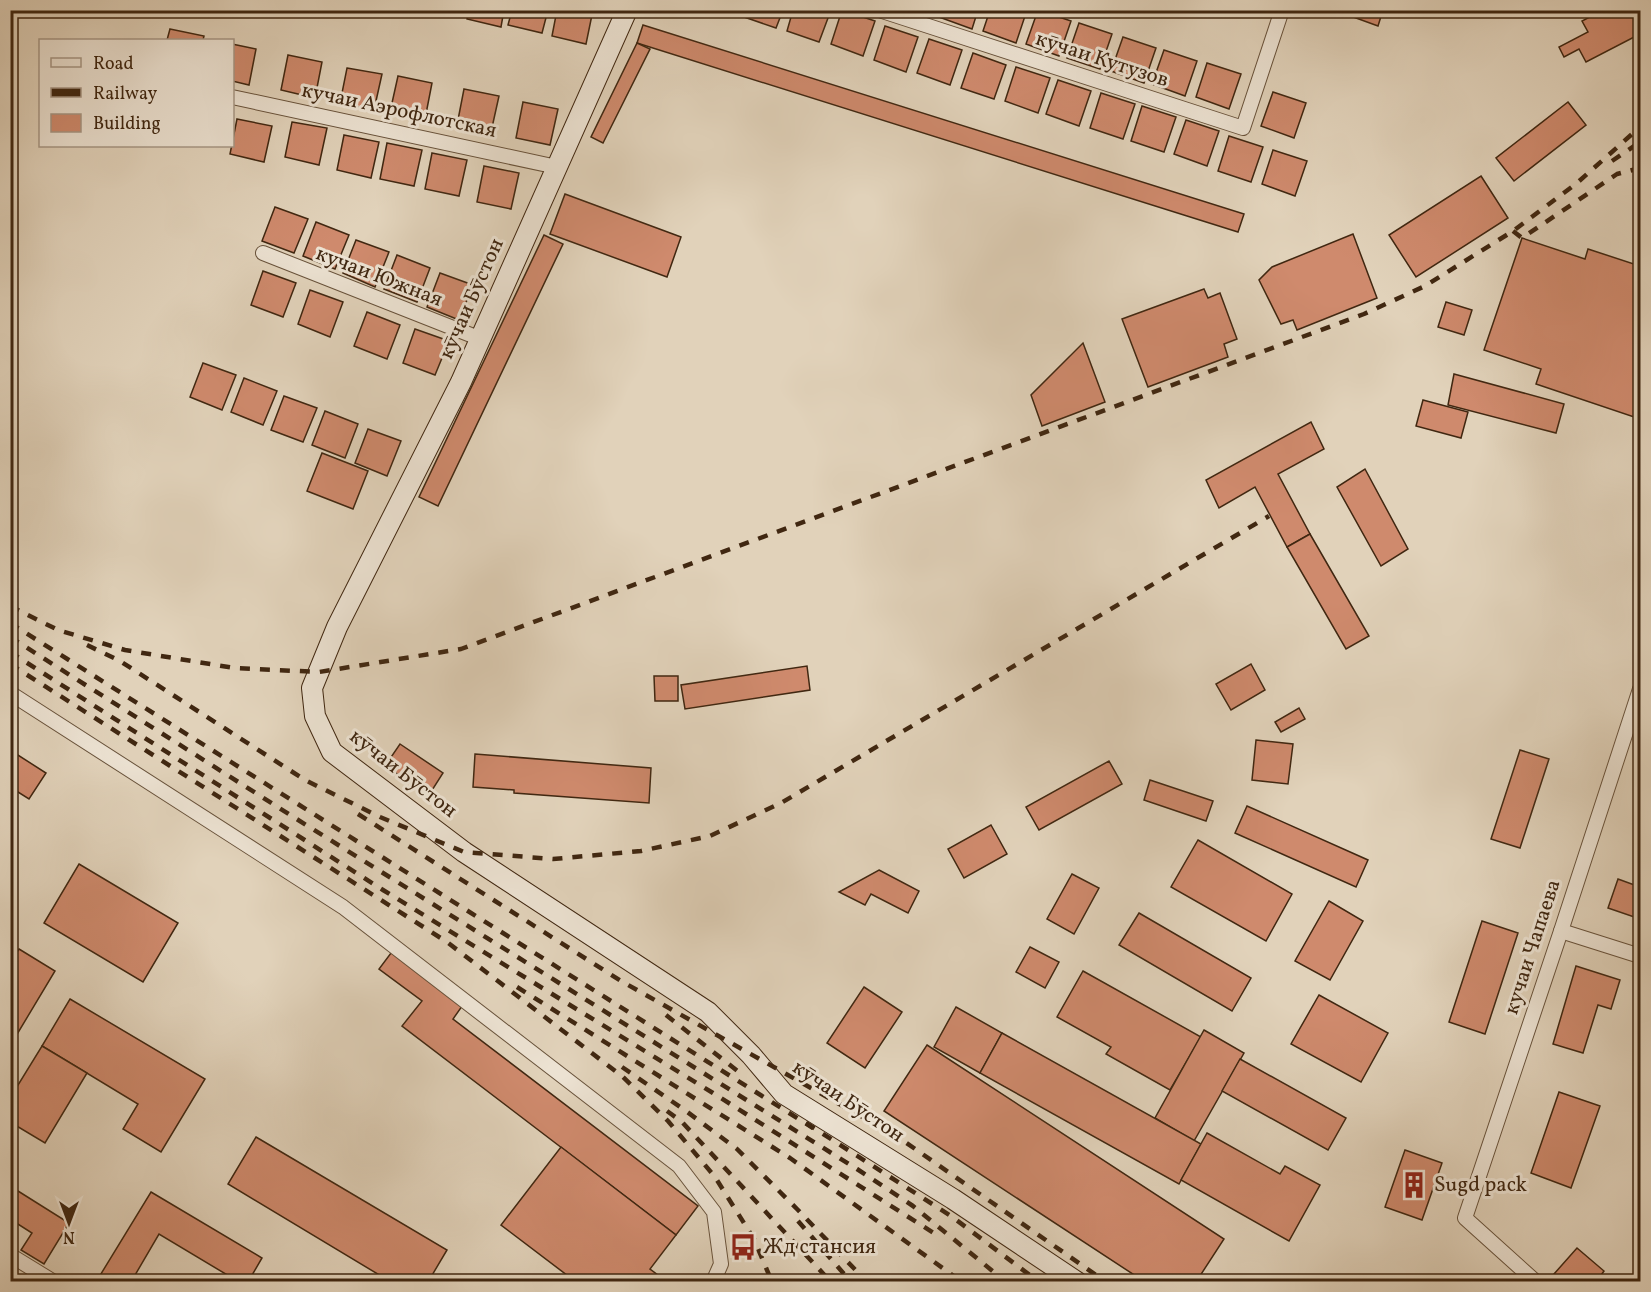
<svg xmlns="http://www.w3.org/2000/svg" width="1651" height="1292" font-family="Vollkorn,serif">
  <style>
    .building { fill: #cf8a6d; stroke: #402711; stroke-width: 1.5 }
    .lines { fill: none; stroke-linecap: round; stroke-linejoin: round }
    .street-casing { stroke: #68523b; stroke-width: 16 }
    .secondary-casing { stroke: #402711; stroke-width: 22 }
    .street { stroke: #ece2d2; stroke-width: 14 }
    .secondary { stroke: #ece2d2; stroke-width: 20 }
    .rail { stroke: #402711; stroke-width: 4.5; stroke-dasharray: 10 10; stroke-linecap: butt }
    .labels { text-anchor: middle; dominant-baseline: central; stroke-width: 6; stroke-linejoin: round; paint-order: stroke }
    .street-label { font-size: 21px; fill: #402711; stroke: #ece2d2 }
    .poi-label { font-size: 21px; fill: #402711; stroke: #ece2d2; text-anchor: start }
  </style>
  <rect width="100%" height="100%" fill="#e1d2ba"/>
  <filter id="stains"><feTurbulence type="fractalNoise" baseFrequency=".00333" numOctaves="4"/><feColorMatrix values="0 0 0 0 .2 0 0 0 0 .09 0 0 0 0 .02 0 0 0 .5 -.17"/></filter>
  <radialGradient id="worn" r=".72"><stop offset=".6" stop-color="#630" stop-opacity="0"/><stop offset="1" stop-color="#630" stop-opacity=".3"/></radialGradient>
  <g class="building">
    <path d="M469,10H504L501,27L467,19Z"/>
    <path d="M512,10H548L542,33L508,25Z"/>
    <path d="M557,10H593L586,44L552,36Z"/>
    <path d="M746,10H783L776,28L744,17Z"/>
    <path d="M793,10H831L819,42L787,31Z"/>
    <path d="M842,10L875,21L863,56L831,44Z"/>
    <path d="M941,10H978L972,29L939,17Z"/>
    <path d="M990,10H1027L1016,43L983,31Z"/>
    <path d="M1038,10L1071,21L1059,56L1026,44Z"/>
    <path d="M1346,10H1383L1378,26L1345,14Z"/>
    <path d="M1603,10H1640V34L1586,62L1579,49L1564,57L1559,47L1588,32L1582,21Z"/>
    <path d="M1079,23L1112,34L1100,69L1067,58Z"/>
    <path d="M643,25L1244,214L1238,232L637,43Z"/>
    <path d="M885,26L918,37L906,72L874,60Z"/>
    <path d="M170,29L204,36L203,40H167Z"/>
    <path d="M1123,37L1156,48L1144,83L1111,71Z"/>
    <path d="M929,39L962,50L950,85L917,73Z"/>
    <path d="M637,43L650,49L603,143L591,137Z"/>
    <path d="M232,44L256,49L249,85L232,81Z"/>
    <path d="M1164,50L1197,61L1185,96L1152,84Z"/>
    <path d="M973,53L1006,65L994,99L961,88Z"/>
    <path d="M288,55L322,62L315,98L281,90Z"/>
    <path d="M1207,63L1241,74L1229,109L1196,97Z"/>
    <path d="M1016,67L1050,78L1038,113L1005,101Z"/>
    <path d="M347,68L382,74L374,110L340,103Z"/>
    <path d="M398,76L432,83L425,119L390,112Z"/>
    <path d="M1058,80L1091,91L1079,126L1046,114Z"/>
    <path d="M464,89L499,96L491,132L457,125Z"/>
    <path d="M1273,92L1306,103L1294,138L1261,126Z"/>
    <path d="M1101,93L1135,104L1123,139L1090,128Z"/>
    <path d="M523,102L558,109L550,145L516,138Z"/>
    <path d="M1568,102L1586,125L1514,181L1496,158Z"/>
    <path d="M1142,106L1176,117L1164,152L1131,141Z"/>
    <path d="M237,119L272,126L264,162L230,154Z"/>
    <path d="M1186,120L1219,131L1207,166L1174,154Z"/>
    <path d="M292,122L327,128L319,165L285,157Z"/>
    <path d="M344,135L379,142L371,178L337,170Z"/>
    <path d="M1229,136L1263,147L1251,182L1218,171Z"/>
    <path d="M387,143L422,150L414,186L380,179Z"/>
    <path d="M1273,150L1307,161L1295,196L1262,184Z"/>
    <path d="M432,153L467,160L459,196L425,189Z"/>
    <path d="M484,166L519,173L511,209L477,202Z"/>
    <path d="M1481,176L1508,218L1416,277L1389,235Z"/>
    <path d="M565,194L681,237L667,277L550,234Z"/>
    <path d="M275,207L308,219L294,253L262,241Z"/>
    <path d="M316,222L349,235L335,269L303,256Z"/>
    <path d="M1353,234L1377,298L1297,330L1293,320L1281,324L1259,280L1272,267Z"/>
    <path d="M544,235L563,244L438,506L419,497Z"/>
    <path d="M1522,238L1585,259L1588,249L1640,266V419L1536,384L1541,369L1484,350Z"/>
    <path d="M356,240L389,252L375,287L343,273Z"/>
    <path d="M397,255L430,268L417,302L384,289Z"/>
    <path d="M263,271L296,283L283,317L251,305Z"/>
    <path d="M440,273L473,285L459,320L427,307Z"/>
    <path d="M1204,289L1208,298L1220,293L1237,339L1224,344L1228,357L1148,387L1122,319Z"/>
    <path d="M310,290L343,302L330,337L298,324Z"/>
    <path d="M1446,302L1472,310L1464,335L1438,327Z"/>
    <path d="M367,312L400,325L387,359L354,346Z"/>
    <path d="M415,329L449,341L435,375L403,363Z"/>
    <path d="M1083,343L1105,402L1042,426L1031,395Z"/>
    <path d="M203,363L236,375L222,410L190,397Z"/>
    <path d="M1454,374L1564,404L1556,433L1448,405Z"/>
    <path d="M244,378L277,391L263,425L231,412Z"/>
    <path d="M284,396L317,408L303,442L271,430Z"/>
    <path d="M1423,400L1468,412L1461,438L1416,426Z"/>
    <path d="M325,411L358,424L345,458L312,445Z"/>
    <path d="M1311,422L1324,449L1278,474L1310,534L1287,547L1255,487L1219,508L1206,480Z"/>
    <path d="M368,429L401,441L387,476L355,463Z"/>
    <path d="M322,453L368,471L353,509L307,491Z"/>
    <path d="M1365,469L1408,549L1381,566L1337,487Z"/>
    <path d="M1310,534L1369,636L1346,649L1287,547Z"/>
    <path d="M1251,664L1265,690L1231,710L1216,684Z"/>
    <path d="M807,666L810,690L685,709L681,685Z"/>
    <path d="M654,676H678V701H655Z"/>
    <path d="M1299,708L1305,719L1281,732L1275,722Z"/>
    <path d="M1256,740L1293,744L1288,784L1252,780Z"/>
    <path d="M400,744L443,773L429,795L385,766Z"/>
    <path d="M10,750L46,773L29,799L10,787Z"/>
    <path d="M1520,750L1549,759L1520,848L1491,839Z"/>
    <path d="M475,754L651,768L649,803L514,793V790L473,787Z"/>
    <path d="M1109,761L1122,784L1039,830L1026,807Z"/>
    <path d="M1150,780L1213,801L1206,821L1144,800Z"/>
    <path d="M1247,806L1368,860L1356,887L1235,833Z"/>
    <path d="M991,825L1007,854L964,878L948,849Z"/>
    <path d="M1198,840L1292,894L1266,941L1171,887Z"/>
    <path d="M79,864L178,923L143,982L44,923Z"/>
    <path d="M879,870L919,891L908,913L871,894L865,905L839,892Z"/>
    <path d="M1072,874L1099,888L1074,934L1047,919Z"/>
    <path d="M1618,879L1640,887V919L1608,908Z"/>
    <path d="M1329,901L1363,921L1330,980L1295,961Z"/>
    <path d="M1139,913L1251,978L1232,1011L1119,945Z"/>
    <path d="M1482,921L1518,933L1485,1034L1449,1022Z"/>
    <path d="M1030,947L1059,962L1045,988L1016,972Z"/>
    <path d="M19,949L55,971L10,1046V963Z"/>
    <path d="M394,949L465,1002L453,1019L698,1206L676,1235L402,1026L422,1001L379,969Z"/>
    <path d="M1576,966L1620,980L1611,1009L1598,1005L1583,1053L1553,1044Z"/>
    <path d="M1083,971L1201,1037L1170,1090L1106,1054L1111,1047L1057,1017Z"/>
    <path d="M864,987L902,1012L865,1068L827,1043Z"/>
    <path d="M1319,995L1388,1033L1361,1082L1291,1044Z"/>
    <path d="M70,999L205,1079L161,1152L123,1129L138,1104L42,1046Z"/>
    <path d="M956,1007L1002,1033L980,1073L934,1047Z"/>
    <path d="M1204,1030L1244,1053L1194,1141L1155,1118Z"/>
    <path d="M1002,1033L1201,1144L1179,1184L980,1073Z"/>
    <path d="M927,1045L1224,1239L1196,1282H1145L884,1111Z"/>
    <path d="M42,1046L87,1073L45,1143L10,1122V1098Z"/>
    <path d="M1240,1059L1346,1118L1328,1150L1222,1091Z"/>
    <path d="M1559,1092L1600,1106L1571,1188L1531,1173Z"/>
    <path d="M1207,1133L1280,1174L1285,1166L1320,1185L1289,1241L1181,1180Z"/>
    <path d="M256,1137L447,1250L428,1282H391L228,1184Z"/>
    <path d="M561,1147L676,1235L650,1269L667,1282H576L501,1225Z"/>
    <path d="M1405,1150L1442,1163L1422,1220L1385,1207Z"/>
    <path d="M10,1186L69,1223L44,1264L21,1250L32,1233L10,1219Z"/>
    <path d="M151,1192L262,1258L248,1282H239L159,1234L131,1282H96Z"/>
    <path d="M1577,1248L1604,1271L1596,1282H1563L1554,1274Z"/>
  </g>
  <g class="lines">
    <defs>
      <g id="street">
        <path d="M879,10L1243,128L1282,10"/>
        <path d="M232,97L557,167"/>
        <path d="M263,253L481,339"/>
        <path d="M10,693L343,907L679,1166L714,1212L721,1264L713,1282"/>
        <path d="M1561,931L1640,956"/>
        <path d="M10,1255L54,1282"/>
        <path d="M1536,1282L1465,1218L1561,931L1640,689"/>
      </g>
      <path id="secondary" d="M627,10L461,382L337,627L312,688L315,716L332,752L464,852L708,1012L751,1055L784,1094L953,1199L1077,1282"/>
    </defs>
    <use href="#street" class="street-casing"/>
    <use href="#secondary" class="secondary-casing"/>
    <use href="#street" class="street"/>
    <use href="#secondary" class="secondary"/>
    <g class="rail">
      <path d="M1612,161L1640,142"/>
      <path d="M1513,231L1522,238L1617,174L1640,168"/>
      <path d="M10,606L58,630L125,650L234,668L319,672L461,649L1364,314L1425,286L1513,231L1577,183L1640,127"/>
      <path d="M10,623L813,1128"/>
      <path d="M10,637L295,818L857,1169L913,1206L1006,1282"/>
      <path d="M87,645L120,661L305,780L380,817L464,852L553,859L641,851L710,836L781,803L1269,516"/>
      <path d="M10,652L383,890L713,1093L940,1237"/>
      <path d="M10,664L447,942L623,1077L668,1121L715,1177L754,1239L772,1282"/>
      <path d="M358,814L621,981L898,1137L1106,1282"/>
      <path d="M517,987L790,1158L962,1282"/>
      <path d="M666,1015L744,1076"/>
      <path d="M622,1067L686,1111L737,1149L797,1209L867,1282"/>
      <path d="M667,1111L682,1122L831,1282"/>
      <path d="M806,1123L951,1216L1039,1282"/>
      <path d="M798,1221L851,1282"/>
    </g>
  </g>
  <defs>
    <symbol id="building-bare" viewBox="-9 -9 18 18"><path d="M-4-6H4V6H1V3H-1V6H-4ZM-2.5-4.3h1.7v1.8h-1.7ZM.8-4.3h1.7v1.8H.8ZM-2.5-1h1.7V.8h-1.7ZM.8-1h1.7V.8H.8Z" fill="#8f2418" stroke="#ece2d2" stroke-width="2.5" paint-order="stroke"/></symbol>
    <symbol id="bus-bare" viewBox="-9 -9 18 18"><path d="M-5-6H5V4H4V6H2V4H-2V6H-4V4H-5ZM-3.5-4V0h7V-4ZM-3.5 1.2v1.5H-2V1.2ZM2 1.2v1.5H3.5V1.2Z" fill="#8f2418" stroke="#ece2d2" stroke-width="2.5" paint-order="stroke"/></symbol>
  </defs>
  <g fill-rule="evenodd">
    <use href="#building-bare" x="1395" y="1166" width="38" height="38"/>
    <use href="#bus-bare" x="724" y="1228" width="38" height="38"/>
  </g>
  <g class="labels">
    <g class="street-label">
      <text transform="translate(1102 60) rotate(18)">кӯчаи Кутузов</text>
      <text transform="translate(399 111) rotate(12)">кучаи Аэрофлотская</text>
      <text transform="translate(379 277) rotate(21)">кучаи Южная</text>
      <text transform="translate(472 299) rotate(-66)">кӯчаи Бӯстон</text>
      <text transform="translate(403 774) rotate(38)">кӯчаи Бӯстон</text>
      <text transform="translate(1533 947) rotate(-72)">кучаи Чапаева</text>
      <text transform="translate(848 1102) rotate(34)">кӯчаи Бӯстон</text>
    </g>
    <g class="poi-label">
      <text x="1434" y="1185">Sugd pack</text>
      <text x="763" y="1247">Жд стансия</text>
    </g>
  </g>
  <rect width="1651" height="1292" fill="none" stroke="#e1d2ba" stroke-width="36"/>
  <rect x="12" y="12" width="1627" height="1268" fill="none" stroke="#402711" stroke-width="3"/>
  <rect x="18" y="18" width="1615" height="1256" fill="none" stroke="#402711" stroke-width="1.5"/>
  <rect x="39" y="39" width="195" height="108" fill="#ece2d2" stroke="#a79785" stroke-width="1.5"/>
  <rect x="51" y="58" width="30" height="9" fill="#ece2d2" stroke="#a79785" stroke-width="1.5"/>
  <text x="93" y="69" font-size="18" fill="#402711">Road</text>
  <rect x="51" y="88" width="30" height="9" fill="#402711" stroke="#a79785" stroke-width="1.5"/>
  <text x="93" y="99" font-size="18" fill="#402711">Railway</text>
  <rect x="51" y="114" width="30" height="18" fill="#cf8a6d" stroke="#a79785" stroke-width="1.5"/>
  <text x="93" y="129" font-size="18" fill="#402711">Building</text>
  <g transform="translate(69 1223) rotate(180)" stroke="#ece2d2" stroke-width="4.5" paint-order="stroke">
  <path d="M0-4.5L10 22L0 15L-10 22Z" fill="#402711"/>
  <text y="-9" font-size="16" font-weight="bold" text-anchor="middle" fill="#402711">N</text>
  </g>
  <rect width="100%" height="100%" filter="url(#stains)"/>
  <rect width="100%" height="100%" fill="url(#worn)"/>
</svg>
